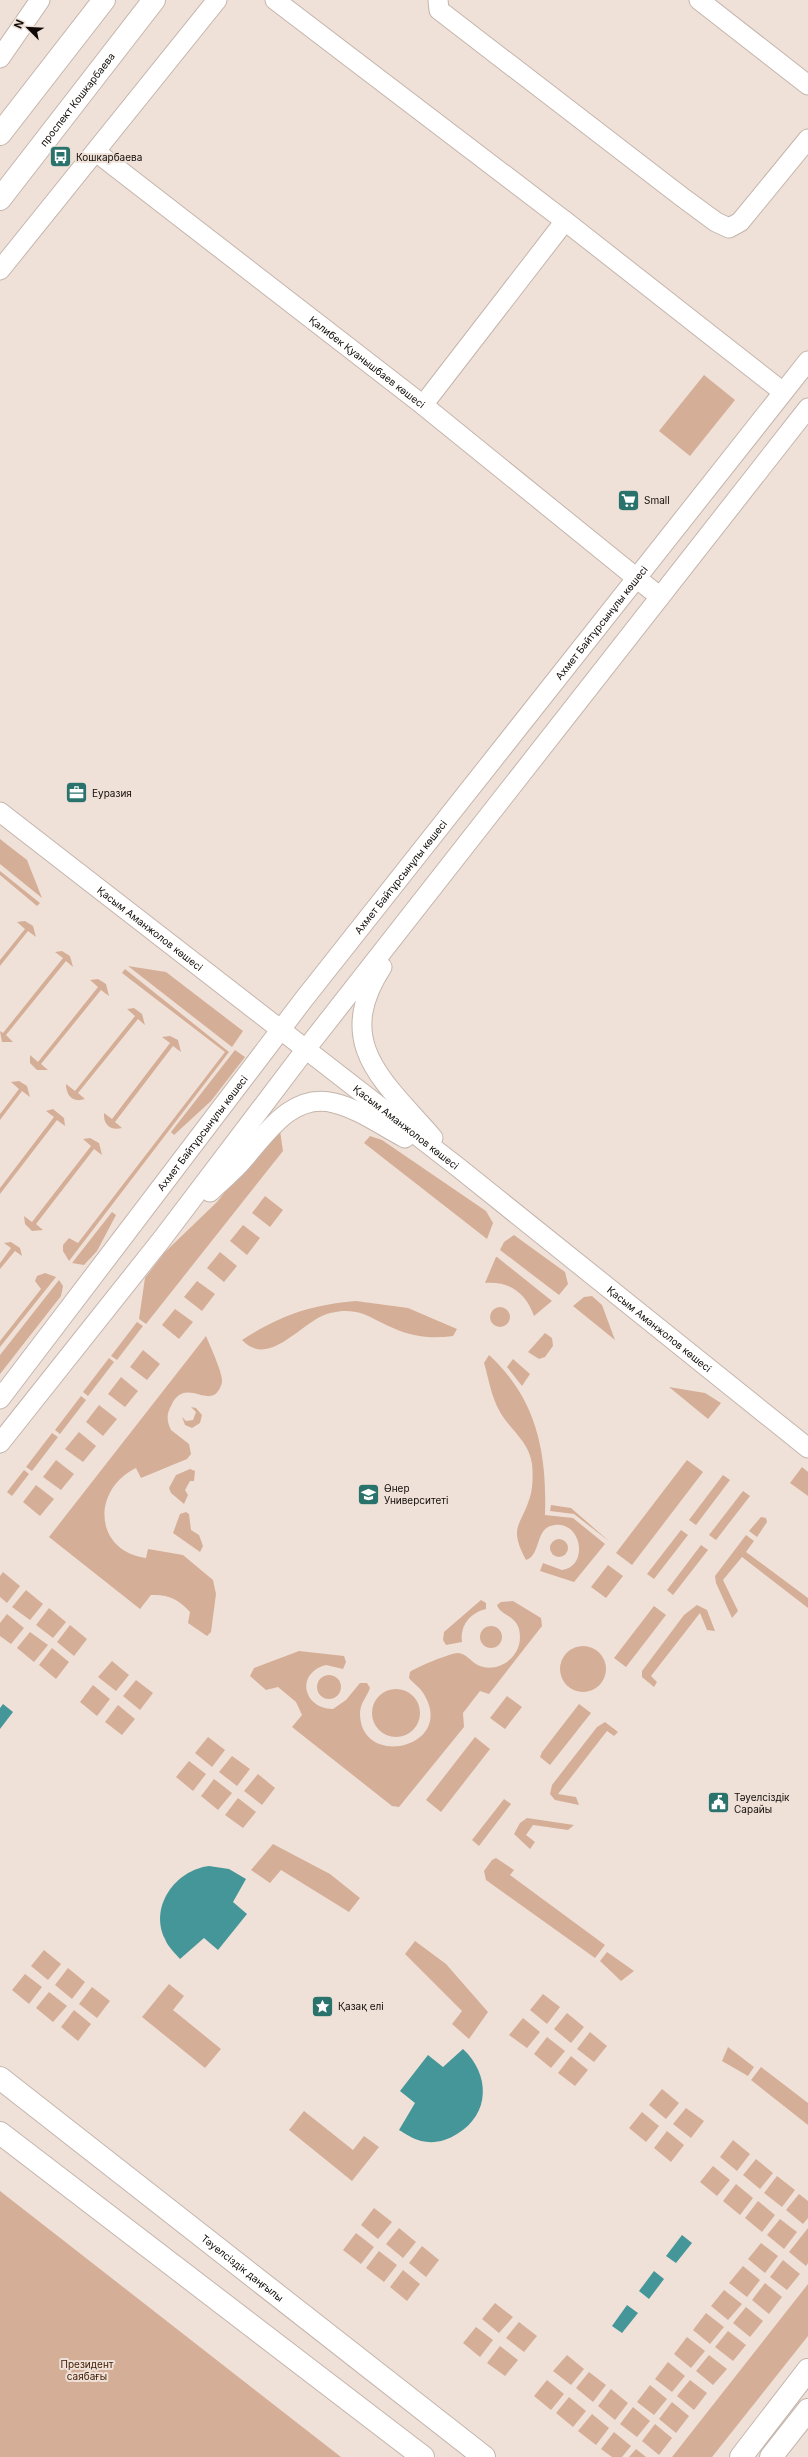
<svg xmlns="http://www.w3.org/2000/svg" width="808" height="2457" font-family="Inter,sans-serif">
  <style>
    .green { fill: #d5ae97 }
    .water { fill: #459699 }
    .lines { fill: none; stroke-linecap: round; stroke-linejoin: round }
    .minor-casing { stroke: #c4b5ac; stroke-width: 21 }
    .major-casing { stroke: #c4b5ac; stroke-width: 24 }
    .minor { stroke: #fff; stroke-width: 19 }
    .major { stroke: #fff; stroke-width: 22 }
    .labels { text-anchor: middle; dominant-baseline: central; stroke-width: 4; stroke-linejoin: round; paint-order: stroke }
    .street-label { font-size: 10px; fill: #100b08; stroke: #f0e1d8 }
    .poi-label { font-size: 10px; fill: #100b08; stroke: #f0e1d8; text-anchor: start }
    .park-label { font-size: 10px; fill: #432006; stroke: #f0e1d8 }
  </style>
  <rect width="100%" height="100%" fill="#f0e1d8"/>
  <g class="green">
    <path d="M704,375L735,400L690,456L659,431Z"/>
    <path d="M0,839L27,860L42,898L0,864Z"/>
    <path d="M0,871L40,903L37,906L0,875Z"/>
    <path d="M25,921L33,926L36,937L28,931L0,966V960L25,929L17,922Z"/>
    <path d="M62,951L70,956L73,967L66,961L6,1035L13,1042H2L0,1031L3,1033L63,958L55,952Z"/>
    <path d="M128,966L166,972L243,1031L232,1047Z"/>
    <path d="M125,969L229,1052L69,1261L63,1251V1245L69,1238L78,1243L225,1052L122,973Z"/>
    <path d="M98,979L106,984L109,996L101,990L41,1064L48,1070H37L30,1063V1055L38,1062L98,987L90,980Z"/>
    <path d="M134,1008L142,1014L145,1025L138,1019L78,1093L85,1099C73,1103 66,1096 66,1084L75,1091L135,1016L127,1009Z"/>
    <path d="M170,1036L178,1040L181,1052L173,1046L115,1122L122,1128C111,1131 103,1125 104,1113L112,1119L170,1043L162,1037Z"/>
    <path d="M235,1050L245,1057L211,1101L174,1135L171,1132Z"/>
    <path d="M19,1081L27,1086L30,1097L22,1091L0,1120V1114L19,1089L11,1082Z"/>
    <path d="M53,1109L64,1118L65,1126L57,1120L0,1194V1188L54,1117L46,1111Z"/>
    <path d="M279,1124L283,1151L146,1324L139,1319L145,1278L165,1252L217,1202Z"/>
    <path d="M370,1136L382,1140L486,1211L493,1223L487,1239L364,1143Z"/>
    <path d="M90,1138L99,1143L102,1155L94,1149L36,1224L43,1230L32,1231L25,1224L24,1216L32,1222L91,1146L83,1139Z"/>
    <path d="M265,1196L283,1210L270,1227L252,1213Z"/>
    <path d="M112,1212L116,1215L97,1251L84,1265L72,1263Z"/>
    <path d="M243,1225L260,1238L247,1255L230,1241Z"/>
    <path d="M514,1235L565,1272L568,1284L559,1295L500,1250L504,1242Z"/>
    <path d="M11,1242L20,1248L22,1256L15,1251L0,1269V1263L11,1248L4,1243Z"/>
    <path d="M220,1252L237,1266L224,1282L207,1268Z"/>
    <path d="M496,1257H497L552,1301L534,1316C526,1293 510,1281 485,1283Z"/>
    <path d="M45,1273L56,1277L0,1347V1341L41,1289L35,1281L37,1276Z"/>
    <path d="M59,1280L63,1286L61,1296L0,1374V1355Z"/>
    <path d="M197,1281L215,1294L202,1311L184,1297Z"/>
    <path d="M592,1296L602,1305L615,1340L573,1306L584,1297Z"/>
    <path d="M356,1301L408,1308L457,1329L453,1336C432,1339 413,1337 393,1328C369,1318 360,1306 330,1313C303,1319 270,1370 242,1340C281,1315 310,1305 356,1301Z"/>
    <circle cx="500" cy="1317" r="10"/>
    <path d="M175,1309L193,1322L179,1339L162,1325Z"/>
    <path d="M137,1322L143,1326L117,1360L111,1356Z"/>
    <path d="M545,1333L552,1338L553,1346L545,1357L539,1359L528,1352Z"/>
    <path d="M206,1336C210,1346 223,1373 222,1382C221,1387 218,1393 214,1395C201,1401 183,1380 171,1406C166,1415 167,1421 171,1430L189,1444L191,1454L187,1459L141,1478L136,1468C91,1490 94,1551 146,1558L148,1549L183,1555L213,1580L216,1594L211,1632L207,1636L188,1623L190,1612C179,1599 167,1594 151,1595L140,1609L49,1537Z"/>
    <path d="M143,1350L160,1364L147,1380L130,1367Z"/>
    <path d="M489,1355C537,1399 547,1453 545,1515L573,1518L605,1544L574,1582L540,1571L543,1563L562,1570C589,1566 582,1522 555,1525C534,1527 542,1555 526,1560C508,1526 521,1527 530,1497C533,1487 533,1474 532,1464C529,1441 511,1431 500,1412C491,1396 489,1380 484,1363Z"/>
    <path d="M109,1358L114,1362L88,1396L83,1392Z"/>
    <path d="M513,1359L530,1374L522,1386L507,1367Z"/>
    <path d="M121,1377L138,1391L125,1407L108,1394Z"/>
    <path d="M669,1387L705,1393L721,1403L708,1419Z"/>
    <path d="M81,1396L86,1400L60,1434L55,1430Z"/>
    <path d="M99,1405L117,1419L103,1436L86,1422Z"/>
    <path d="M191,1407L196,1408L202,1415L200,1423L192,1428L185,1425L182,1417L186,1421L193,1420L196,1412Z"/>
    <path d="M79,1432L96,1446L83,1462L65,1449Z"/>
    <path d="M52,1433L58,1437L32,1471L26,1467Z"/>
    <path d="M56,1460L74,1474L61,1490L43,1477Z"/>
    <path d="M687,1460L703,1472L632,1565L616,1553Z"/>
    <path d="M802,1467L808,1472V1496L790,1483Z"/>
    <path d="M190,1469L195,1471L194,1481H190L185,1490L188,1495L184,1504L171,1493L169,1488L176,1475Z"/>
    <path d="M24,1470L29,1474L12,1496L7,1492Z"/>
    <path d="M723,1475L730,1480L696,1525L689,1520Z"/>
    <path d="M36,1485L54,1499L40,1516L23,1502Z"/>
    <path d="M743,1491L750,1496L716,1540L709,1535Z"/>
    <path d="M551,1505L571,1508L610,1542L574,1514L550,1511Z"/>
    <path d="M186,1512L189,1514L191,1530L199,1535L203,1546L200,1552L173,1533L180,1514Z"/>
    <path d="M761,1517L766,1518L767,1522L757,1537L749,1531Z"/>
    <path d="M681,1530L688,1535L654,1579L647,1574Z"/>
    <path d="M746,1535L754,1541L746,1552L808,1598V1608L742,1557L723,1580L738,1611L732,1618L716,1583L715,1576Z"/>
    <circle cx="559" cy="1548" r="9"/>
    <path d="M701,1545L708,1550L673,1595L667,1590Z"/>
    <path d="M608,1565L623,1576L606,1598L591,1587Z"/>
    <path d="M3,1572L20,1586L7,1603L0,1597V1576Z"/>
    <path d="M26,1590L43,1604L30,1620L12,1607Z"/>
    <path d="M481,1600L486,1603V1609C470,1613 460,1625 462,1642L446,1645L443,1640L444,1632Z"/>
    <path d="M513,1601L541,1618L542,1626L489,1694L480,1691L463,1713L464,1727L399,1807L392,1806L292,1727L302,1715L296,1702L278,1687L266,1690L250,1676L254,1668L299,1651L344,1656L346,1662L343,1669L326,1665C295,1673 303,1709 333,1709L346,1700L360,1683H367L370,1688C367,1697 360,1703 360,1714C361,1769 454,1748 425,1696C421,1688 414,1684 409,1678L410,1672C416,1667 451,1653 458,1653C466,1654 470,1660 476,1664C489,1672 506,1666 514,1655C520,1647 521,1638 519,1629C515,1615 500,1615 497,1605L501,1602Z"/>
    <path d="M697,1605L707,1610L715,1631L707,1630L700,1613L651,1676L657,1682L654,1687L642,1677V1671L684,1615Z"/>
    <path d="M654,1606L666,1615L626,1667L614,1658Z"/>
    <path d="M49,1608L66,1622L53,1638L36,1625Z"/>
    <path d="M7,1614L24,1628L11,1644L0,1636V1623Z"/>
    <path d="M70,1625L87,1639L74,1656L57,1642Z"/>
    <circle cx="491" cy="1637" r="11"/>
    <path d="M30,1632L48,1645L34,1662L17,1648Z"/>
    <circle cx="583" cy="1669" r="23"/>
    <path d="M52,1648L69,1662L56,1679L39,1665Z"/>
    <path d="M112,1661L129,1675L116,1691L98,1677Z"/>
    <circle cx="329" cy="1687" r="12"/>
    <path d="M136,1680L153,1693L140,1710L123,1696Z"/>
    <path d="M93,1685L110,1699L97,1716L80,1702Z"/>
    <circle cx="396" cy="1713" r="24"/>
    <path d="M507,1696L522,1707L505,1729L490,1718Z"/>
    <path d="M579,1704L591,1713L550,1765L540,1757L542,1752Z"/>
    <path d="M118,1705L135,1719L122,1735L105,1722Z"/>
    <path d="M605,1722L618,1732L614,1736L607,1731L558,1794L576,1797L579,1805L555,1800L550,1794L552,1785L597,1727Z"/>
    <path d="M208,1737L225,1750L212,1767L195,1753Z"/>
    <path d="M475,1737L490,1749L441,1812L426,1800Z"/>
    <path d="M232,1756L250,1769L237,1786L219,1772Z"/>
    <path d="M189,1761L206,1774L193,1791L176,1777Z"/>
    <path d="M258,1774L275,1788L262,1805L244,1791Z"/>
    <path d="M214,1779L232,1793L218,1810L201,1796Z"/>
    <path d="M238,1798L256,1812L243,1828L225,1815Z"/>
    <path d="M504,1799L511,1804L479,1846L472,1840Z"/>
    <path d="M527,1818L574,1825L568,1830L533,1825L526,1835L535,1842L530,1849L514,1834L520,1823Z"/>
    <path d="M273,1844L330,1874L360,1898L349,1912L281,1870L270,1883L251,1870Z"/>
    <path d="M496,1858L514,1870L510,1875L605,1945L595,1958L486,1880L484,1871L492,1860Z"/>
    <path d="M415,1941L446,1964L488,2012L469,2039L452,2024L462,2011L405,1954Z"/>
    <path d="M44,1950L61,1964L48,1980L31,1966Z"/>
    <path d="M607,1952L634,1971L621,1981L600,1961Z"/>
    <path d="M68,1968L85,1982L72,1999L55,1985Z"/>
    <path d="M25,1974L42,1987L29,2004L12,1990Z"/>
    <path d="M169,1984L184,1996L173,2010L221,2049L205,2068L142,2017Z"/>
    <path d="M92,1987L110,2001L97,2018L79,2004Z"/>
    <path d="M49,1992L67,2006L53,2022L36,2008Z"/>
    <path d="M543,1994L560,2007L547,2024L530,2010Z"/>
    <path d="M74,2010L91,2024L78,2041L61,2027Z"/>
    <path d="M567,2013L584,2027L571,2043L554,2029Z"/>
    <path d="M523,2018L540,2032L527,2048L509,2035Z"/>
    <path d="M590,2032L607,2046L594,2062L577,2049Z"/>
    <path d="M547,2037L565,2051L551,2068L534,2054Z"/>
    <path d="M728,2047L754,2067L748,2076L722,2061Z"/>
    <path d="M571,2056L588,2070L575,2086L558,2073Z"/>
    <path d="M761,2067L808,2103V2125L751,2080Z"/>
    <path d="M662,2089L679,2103L666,2119L649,2105Z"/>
    <path d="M686,2108L704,2121L691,2138L673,2124Z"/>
    <path d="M304,2111L353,2150L364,2136L379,2147L352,2181L289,2130Z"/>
    <path d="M642,2112L659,2126L646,2142L629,2128Z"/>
    <path d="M667,2131L684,2145L671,2162L654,2148Z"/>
    <path d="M733,2140L750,2154L737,2171L720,2157Z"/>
    <path d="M756,2159L773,2173L760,2189L743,2175Z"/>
    <path d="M713,2166L730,2180L717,2196L700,2182Z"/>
    <path d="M777,2176L795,2190L782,2207L764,2193Z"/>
    <path d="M736,2184L753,2198L740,2215L723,2201Z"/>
    <path d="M0,2191L341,2457H0Z"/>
    <path d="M799,2194L808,2201V2218L803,2224L786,2210Z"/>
    <path d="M758,2201L775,2215L762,2232L745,2218Z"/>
    <path d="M374,2208L392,2222L378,2239L361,2225Z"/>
    <path d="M780,2219L797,2232L784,2249L767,2235Z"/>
    <path d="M399,2228L416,2242L403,2258L386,2244Z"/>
    <path d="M808,2228V2263L806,2266L789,2252Z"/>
    <path d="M356,2233L374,2247L361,2264L343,2250Z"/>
    <path d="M761,2243L778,2256L765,2273L748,2259Z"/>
    <path d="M422,2246L439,2260L426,2277L409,2263Z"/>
    <path d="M379,2251L397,2265L384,2282L366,2268Z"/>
    <path d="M783,2260L800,2274L787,2290L770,2277Z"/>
    <path d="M743,2266L760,2280L747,2297L729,2283Z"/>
    <path d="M403,2270L420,2284L407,2301L390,2287Z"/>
    <path d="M765,2283L782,2297L769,2314L752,2300Z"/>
    <path d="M808,2284V2336L712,2457H672Z"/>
    <path d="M724,2290L742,2304L728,2320L711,2306Z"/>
    <path d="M495,2303L513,2317L499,2333L482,2319Z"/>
    <path d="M746,2307L763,2321L750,2337L733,2323Z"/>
    <path d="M706,2313L724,2327L710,2344L693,2330Z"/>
    <path d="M519,2322L537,2336L524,2352L506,2338Z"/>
    <path d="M476,2327L493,2340L480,2357L463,2343Z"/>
    <path d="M728,2331L746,2345L733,2361L715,2347Z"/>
    <path d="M687,2337L705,2351L691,2368L674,2354Z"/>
    <path d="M500,2346L518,2360L505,2376L487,2363Z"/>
    <path d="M567,2355L584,2369L571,2385L553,2371Z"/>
    <path d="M709,2355L727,2369L713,2385L696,2371Z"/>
    <path d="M668,2362L685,2376L672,2392L655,2379Z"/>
    <path d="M589,2372L606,2385L593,2402L576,2388Z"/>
    <path d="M547,2380L564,2394L551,2410L534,2396Z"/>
    <path d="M690,2380L707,2393L694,2410L677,2396Z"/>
    <path d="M650,2385L667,2399L654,2415L637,2402Z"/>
    <path d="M611,2389L628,2403L615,2420L598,2406Z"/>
    <path d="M569,2397L586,2411L573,2427L556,2413Z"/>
    <path d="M672,2402L689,2416L676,2433L659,2419Z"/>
    <path d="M633,2407L650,2421L637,2437L620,2424Z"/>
    <path d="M592,2414L609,2428L596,2445L578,2431Z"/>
    <path d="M655,2424L672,2438L659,2455L642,2441Z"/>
    <path d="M614,2432L631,2446L622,2457H612L601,2449Z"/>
    <path d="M636,2449L646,2457H629Z"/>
  </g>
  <g class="water">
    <path d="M3,1704L13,1712L0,1729V1708Z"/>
    <path d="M209,1866L229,1869L246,1879L233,1902L247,1914L218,1950L204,1938L180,1959C175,1953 168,1947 165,1939C149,1906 176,1870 209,1866Z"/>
    <path d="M463,2049C490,2074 491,2114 457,2134C446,2141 434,2144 421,2141C413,2139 406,2134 399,2130L415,2103L400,2091L428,2055L443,2067Z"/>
    <path d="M682,2235L692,2243L676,2263L666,2256Z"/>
    <path d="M654,2271L664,2279L649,2299L639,2291Z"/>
    <path d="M627,2305L638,2313L622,2333L612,2326Z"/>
  </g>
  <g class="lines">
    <defs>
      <g id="minor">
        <path d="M275,0L565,221"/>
        <path d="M438,0L439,10L682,197L716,222L729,228L740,222L808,139"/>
        <path d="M699,0L808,85"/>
        <path d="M0,58L40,0"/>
        <path id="s1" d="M96,152L423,405L660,597"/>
        <path d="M0,270L217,0"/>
        <path d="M423,405L565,221L783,392"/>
        <path id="s2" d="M0,812L459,1168L808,1448"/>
        <path d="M382,967C332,1044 385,1082 433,1138"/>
        <path d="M210,1192C221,1181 234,1171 243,1160C266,1134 292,1092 334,1103C359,1109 382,1126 405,1138"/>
        <path id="s3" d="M0,1399L304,999L808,361"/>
        <path d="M0,1443L162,1239L306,1049L808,408"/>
      </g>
      <g id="major">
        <path d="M0,134L104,0"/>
        <path id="s4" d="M0,199L154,0"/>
        <path id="s5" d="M0,2078L484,2457"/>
        <path d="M0,2133L423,2457"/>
        <path d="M741,2457L808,2370"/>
        <path d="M771,2457L808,2410"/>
      </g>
    </defs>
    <use href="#minor" class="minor-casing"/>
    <use href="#major" class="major-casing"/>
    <use href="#minor" class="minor"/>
    <use href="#major" class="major"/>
  </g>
  <defs>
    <symbol id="bus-square" viewBox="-11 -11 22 22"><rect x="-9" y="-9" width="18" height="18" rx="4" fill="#2a736c" stroke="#f0e1d8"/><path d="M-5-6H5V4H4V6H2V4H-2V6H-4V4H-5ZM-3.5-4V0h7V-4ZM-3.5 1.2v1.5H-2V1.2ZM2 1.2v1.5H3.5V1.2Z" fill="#fff"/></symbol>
    <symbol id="supermarket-square" viewBox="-11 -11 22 22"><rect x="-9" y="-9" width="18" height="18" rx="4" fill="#2a736c" stroke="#f0e1d8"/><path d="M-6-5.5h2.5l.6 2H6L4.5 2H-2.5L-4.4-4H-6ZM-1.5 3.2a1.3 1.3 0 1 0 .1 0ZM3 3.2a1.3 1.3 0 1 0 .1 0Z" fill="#fff"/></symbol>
    <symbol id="office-square" viewBox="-11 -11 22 22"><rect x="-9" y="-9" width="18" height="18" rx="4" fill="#2a736c" stroke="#f0e1d8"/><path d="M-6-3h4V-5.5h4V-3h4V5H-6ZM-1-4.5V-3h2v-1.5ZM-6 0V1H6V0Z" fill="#fff"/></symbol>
    <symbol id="university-square" viewBox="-11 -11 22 22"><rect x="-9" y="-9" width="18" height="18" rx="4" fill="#2a736c" stroke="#f0e1d8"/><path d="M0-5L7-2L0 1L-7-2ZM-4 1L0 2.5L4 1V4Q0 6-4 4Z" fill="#fff"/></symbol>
    <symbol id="civic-square" viewBox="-11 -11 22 22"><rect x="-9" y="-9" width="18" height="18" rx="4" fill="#2a736c" stroke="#f0e1d8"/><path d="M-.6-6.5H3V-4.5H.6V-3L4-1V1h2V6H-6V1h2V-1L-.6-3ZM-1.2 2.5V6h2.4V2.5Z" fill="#fff"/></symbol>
    <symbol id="sight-square" viewBox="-11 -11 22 22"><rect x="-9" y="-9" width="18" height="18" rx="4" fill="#2a736c" stroke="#f0e1d8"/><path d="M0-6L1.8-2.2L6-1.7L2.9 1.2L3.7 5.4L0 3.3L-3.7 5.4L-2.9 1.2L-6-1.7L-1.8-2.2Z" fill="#fff"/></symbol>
  </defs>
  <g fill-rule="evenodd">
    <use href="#bus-square" x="48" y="144" width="25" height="25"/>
    <use href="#supermarket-square" x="616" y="488" width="25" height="25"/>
    <use href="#office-square" x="64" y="780" width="25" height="25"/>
    <use href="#university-square" x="356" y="1482" width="25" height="25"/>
    <use href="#civic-square" x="706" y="1790" width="25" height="25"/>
    <use href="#sight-square" x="310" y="1994" width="25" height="25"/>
  </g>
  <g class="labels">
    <g class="street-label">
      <text stroke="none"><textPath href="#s4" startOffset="126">проспект Кошкарбаева</textPath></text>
      <text stroke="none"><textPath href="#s1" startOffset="343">Қалибек Қуанышбаев көшесі</textPath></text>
      <text stroke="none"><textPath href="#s3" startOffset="982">Ахмет Байтұрсынұлы көшесі</textPath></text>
      <text stroke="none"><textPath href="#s3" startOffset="658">Ахмет Байтұрсынұлы көшесі</textPath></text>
      <text stroke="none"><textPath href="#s2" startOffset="190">Қасым Аманжолов көшесі</textPath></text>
      <text stroke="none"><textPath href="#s2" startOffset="514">Қасым Аманжолов көшесі</textPath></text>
      <text stroke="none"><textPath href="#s3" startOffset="334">Ахмет Байтұрсынұлы көшесі</textPath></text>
      <text stroke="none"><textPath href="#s2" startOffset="838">Қасым Аманжолов көшесі</textPath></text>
      <text stroke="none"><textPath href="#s5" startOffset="308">Тәуелсіздік даңғылы</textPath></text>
    </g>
    <g class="poi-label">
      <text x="76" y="157">Кошкарбаева</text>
      <text x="644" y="500">Small</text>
      <text x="92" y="793">Еуразия</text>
      <text x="384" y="1488">Өнер<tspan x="384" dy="12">Университеті</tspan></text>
      <text x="734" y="1797">Тәуелсіздік<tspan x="734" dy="12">Сарайы</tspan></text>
      <text x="338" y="2006">Қазақ елі</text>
    </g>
    <g class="park-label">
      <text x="87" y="2364">Президент<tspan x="87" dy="12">саябағы</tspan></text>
    </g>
  </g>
  <g transform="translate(28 28) rotate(294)" stroke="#f0e1d8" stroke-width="3" paint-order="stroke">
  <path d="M0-3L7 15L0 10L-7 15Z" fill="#100b08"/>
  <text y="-6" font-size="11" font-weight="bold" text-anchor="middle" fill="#100b08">N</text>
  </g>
</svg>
